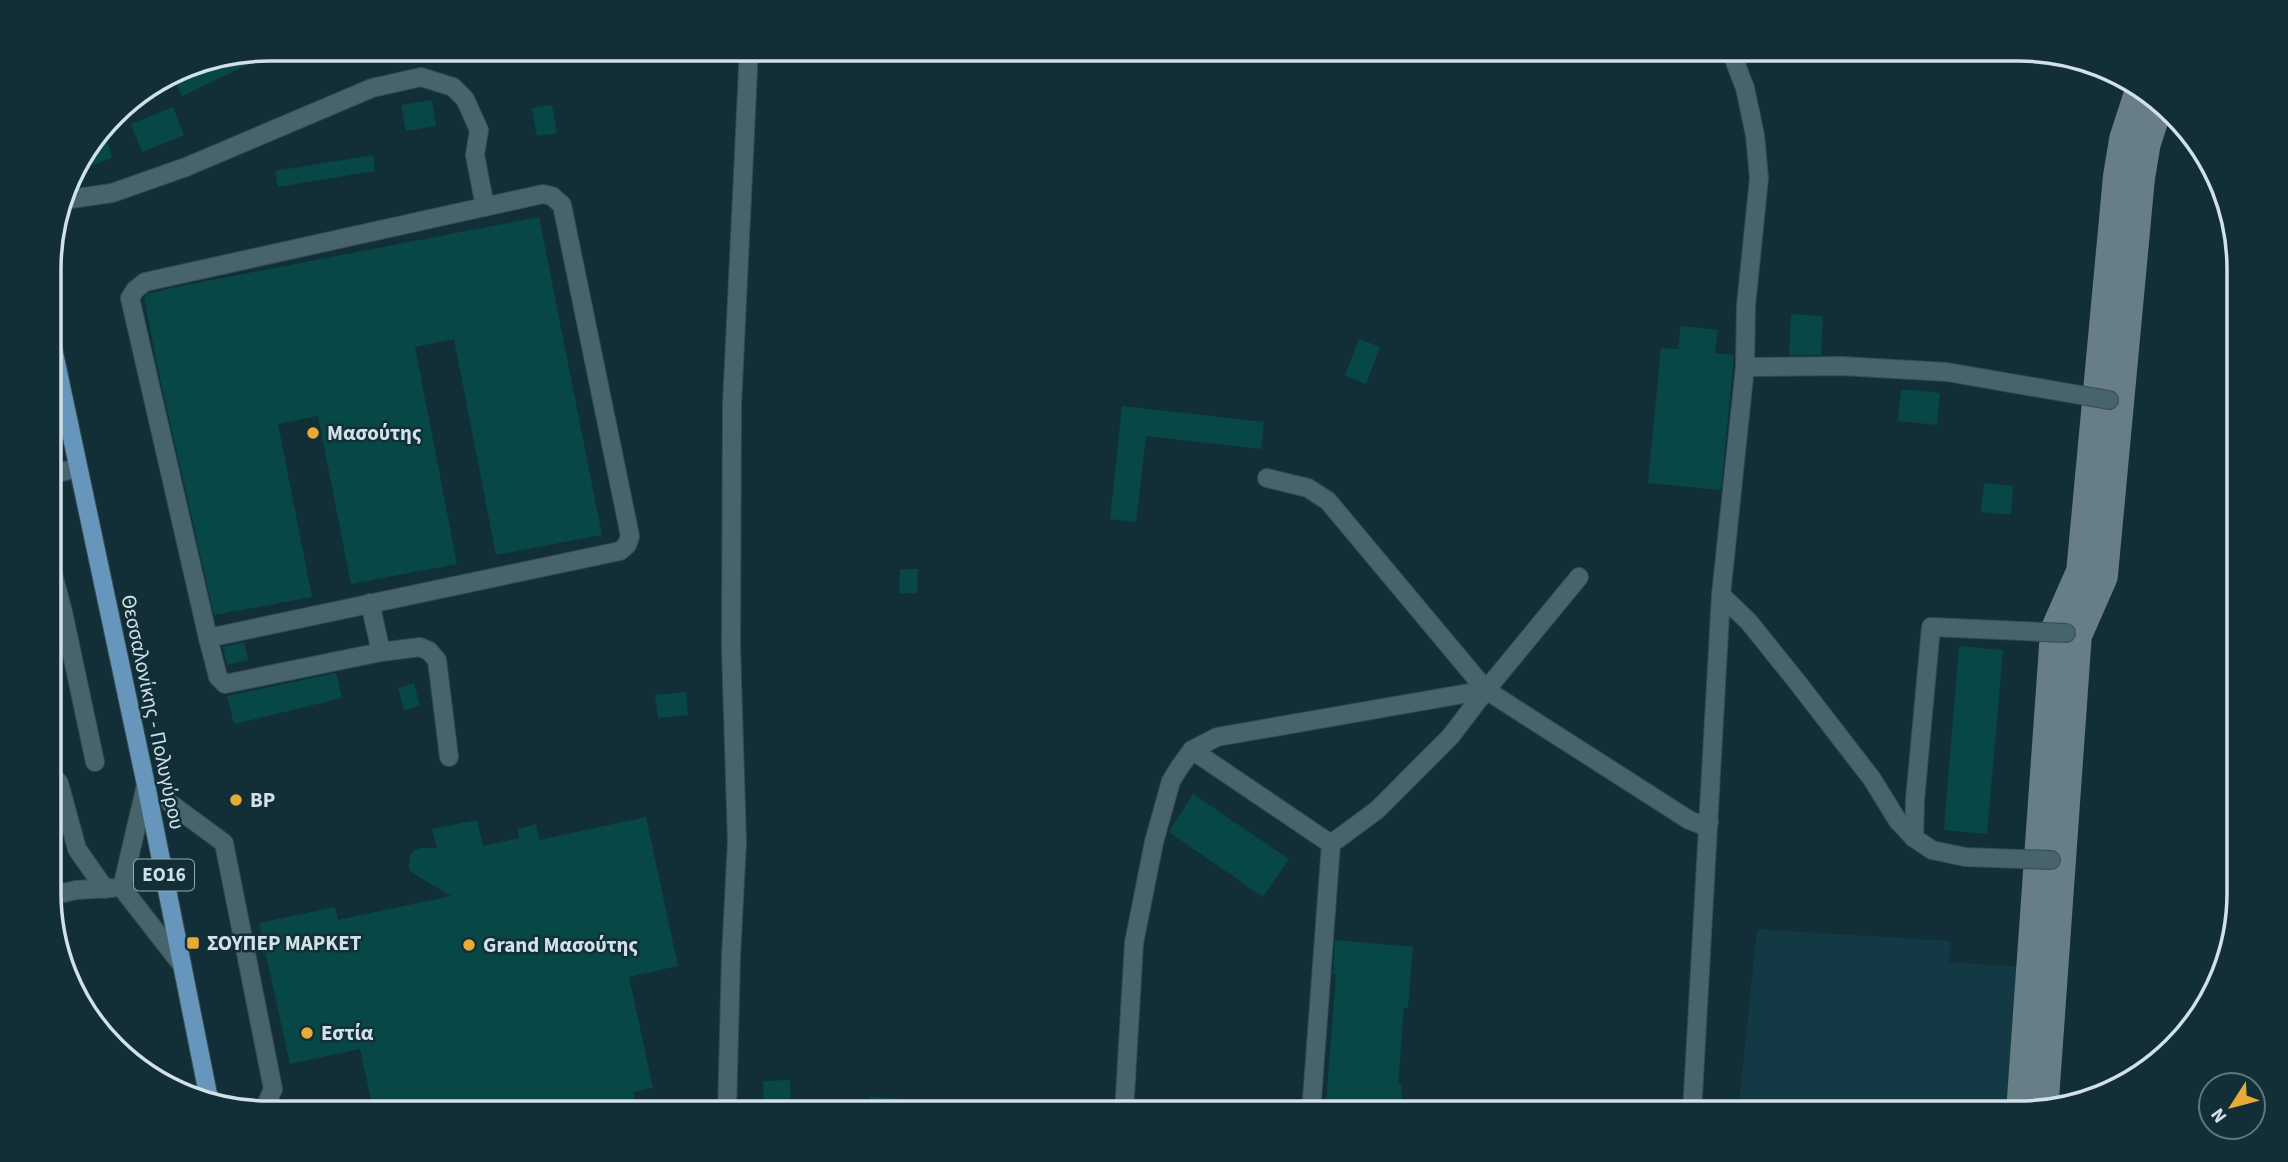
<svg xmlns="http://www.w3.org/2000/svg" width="2288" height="1162" font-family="'Source Sans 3',sans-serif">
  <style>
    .built { fill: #123944 }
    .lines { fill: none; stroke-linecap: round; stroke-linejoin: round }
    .taxiway { stroke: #687e86; stroke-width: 52 }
    .building { fill: #074846 }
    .minor-casing { stroke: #364b52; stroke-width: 20 }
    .major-casing { stroke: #364b52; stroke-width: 20 }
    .minor { stroke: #47646d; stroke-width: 18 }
    .major { stroke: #6696bc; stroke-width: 18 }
    .poi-dot { fill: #e6ac36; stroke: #122e37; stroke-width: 2.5 }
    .labels { text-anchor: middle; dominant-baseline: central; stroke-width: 5; stroke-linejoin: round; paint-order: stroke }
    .shield { fill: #122e37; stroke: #98abb2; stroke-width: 2 }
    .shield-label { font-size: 19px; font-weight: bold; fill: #d1e1e7 }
    .poi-label { font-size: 21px; font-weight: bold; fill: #d1e1e7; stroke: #122e37; text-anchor: start }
    .street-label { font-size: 21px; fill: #d1e1e7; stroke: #122e37 }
    .rim { fill: none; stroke: #d1e1e7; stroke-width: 3.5 }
  </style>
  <rect width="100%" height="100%" fill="#122e37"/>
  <path class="built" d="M1757,929L1951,941L1949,962L2055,969L2042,1109L2033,1113H1738Z"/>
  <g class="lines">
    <path class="taxiway" d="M2032,1113L2066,633L2092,574L2129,177L2135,141L2149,98"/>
  </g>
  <g class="building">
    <path d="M269,49L270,54L182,96L172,74L185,66Z"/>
    <path d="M432,100L436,126L406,131L401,105Z"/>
    <path d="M552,105L557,133L537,136L532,108Z"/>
    <path d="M173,107L184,135L142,152L131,124Z"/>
    <path d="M104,129L112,158L72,172V171Z"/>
    <path d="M373,155L375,171L278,187L275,171Z"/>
    <path d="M539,217L602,535L496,555L454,339L415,347L457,564L351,584L318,416L278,424L312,597L214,615L159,374L144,297L150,293L181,286Z"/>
    <path d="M1791,314L1823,316L1821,355H1789Z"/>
    <path d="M1681,326L1718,330L1715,353L1734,355L1721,490L1648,483L1661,348L1678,349Z"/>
    <path d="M1359,339L1380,347L1366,384L1345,375Z"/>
    <path d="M1901,389L1940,393L1937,425L1898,421Z"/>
    <path d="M1122,406L1264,422L1261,449L1146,436L1136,522L1110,519Z"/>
    <path d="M1984,483L2013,486L2011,515L1981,512Z"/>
    <path d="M900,569H918L917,593H899Z"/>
    <path d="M244,642L248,660L227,665L223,647Z"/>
    <path d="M1959,646L2003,650L1987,834L1944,830Z"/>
    <path d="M336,673L342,698L234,724L227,696Z"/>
    <path d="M414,683L420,706L404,710L398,688Z"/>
    <path d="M686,692L688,715L658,718L655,695Z"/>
    <path d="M1193,794L1289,859L1263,897L1169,832Z"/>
    <path d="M646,817L678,966L629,977L653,1088L633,1092L638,1113H374L360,1049L290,1064L259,923L335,907L338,920L451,896L414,874L409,869L410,856L414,850L421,848H437L432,829L477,820L483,846L519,838L517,829L536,824L539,840Z"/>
    <path d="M1335,940L1413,947L1408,1008H1404L1398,1084H1402L1400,1113H1332L1333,1105L1326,1104L1336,975L1333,974Z"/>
    <path d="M790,1080L791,1111L764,1112L763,1081Z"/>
    <path d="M870,1097L932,1101L931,1113H870Z"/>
  </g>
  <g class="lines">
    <defs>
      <g id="minor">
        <path d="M543,194L552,196L562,205L630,536L627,545L620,551L208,638L130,298L135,290L145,282Z"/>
        <path d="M64,200L112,193L186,167L372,88L421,77L453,87L465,99L479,130L475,155L485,207"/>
        <path d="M1745,367L1842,366L1947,372L2109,400"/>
        <path d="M50,475L77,468"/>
        <path d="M1267,478L1308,488L1328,501L1486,690L1689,820L1702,825L1709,822"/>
        <path d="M50,563L63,612L95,762"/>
        <path d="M1721,595L1749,622L1798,683L1872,779L1898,821L1914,838L1932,850L1965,857L2051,860"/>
        <path d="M370,603L381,652"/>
        <path d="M208,638L218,677L225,684L381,652L420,647L429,651L437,660L449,757"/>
        <path d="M1192,750L1331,844"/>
        <path d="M51,774L59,783L77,849L105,889"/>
        <path d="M171,804L224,843L273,1089L263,1112"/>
        <path d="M1914,838L1915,800L1931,627L2066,633"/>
        <path d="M122,888L146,785"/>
        <path d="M122,888L182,965"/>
        <path d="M51,896L76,890L112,888"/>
        <path d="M727,1113L731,956L737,842L731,648L732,405L749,49"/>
        <path d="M1124,1113L1134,943L1154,842L1171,781L1179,768L1192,750L1217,737L1486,690"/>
        <path d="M1311,1113L1331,844L1377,810L1450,737L1486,690L1579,577"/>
        <path d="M1692,1113L1721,595L1745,367L1746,306L1759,178L1755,135L1745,88L1730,49"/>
      </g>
      <path id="major" d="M50,334L146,785L209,1099"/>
    </defs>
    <use href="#minor" class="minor-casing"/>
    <use href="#major" class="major-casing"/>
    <use href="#minor" class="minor"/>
    <use href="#major" class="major"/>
  </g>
  <g class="poi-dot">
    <circle cx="313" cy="433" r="7"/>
    <circle cx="236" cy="800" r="7"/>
    <rect x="186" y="936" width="14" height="14" rx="3.5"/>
    <circle cx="469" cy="945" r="7"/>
    <circle cx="307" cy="1033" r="7"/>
  </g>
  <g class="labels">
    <rect class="shield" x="134" y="859.5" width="60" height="31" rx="5"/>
    <g class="shield-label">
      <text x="164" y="875">ΕΟ16</text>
    </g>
    <g class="poi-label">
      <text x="327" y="433">Μασούτης</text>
      <text x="250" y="800">BP</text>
      <text x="207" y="943">ΣΟΥΠΕΡ ΜΑΡΚΕΤ</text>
      <text x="483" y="945">Grand Μασούτης</text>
      <text x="321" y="1033">Εστία</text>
    </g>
    <g class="street-label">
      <text transform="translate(153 712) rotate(78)">Θεσσαλονίκης - Πολυγύρου</text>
    </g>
  </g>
  <path d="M0 0H2288V1162H0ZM269 61H2019A208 208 0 0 1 2227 269V893A208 208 0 0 1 2019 1101H269A208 208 0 0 1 61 893V269A208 208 0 0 1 269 61Z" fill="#122e37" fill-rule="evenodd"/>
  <path class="rim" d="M269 61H2019A208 208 0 0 1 2227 269V893A208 208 0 0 1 2019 1101H269A208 208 0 0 1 61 893V269A208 208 0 0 1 269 61Z"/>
  <g transform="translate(2232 1106) rotate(234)"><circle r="33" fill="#122e37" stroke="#5e767d" stroke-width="2"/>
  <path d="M0-5L12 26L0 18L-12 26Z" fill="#e6ac36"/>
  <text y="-10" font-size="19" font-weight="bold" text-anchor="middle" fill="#d1e1e7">N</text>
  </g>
</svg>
